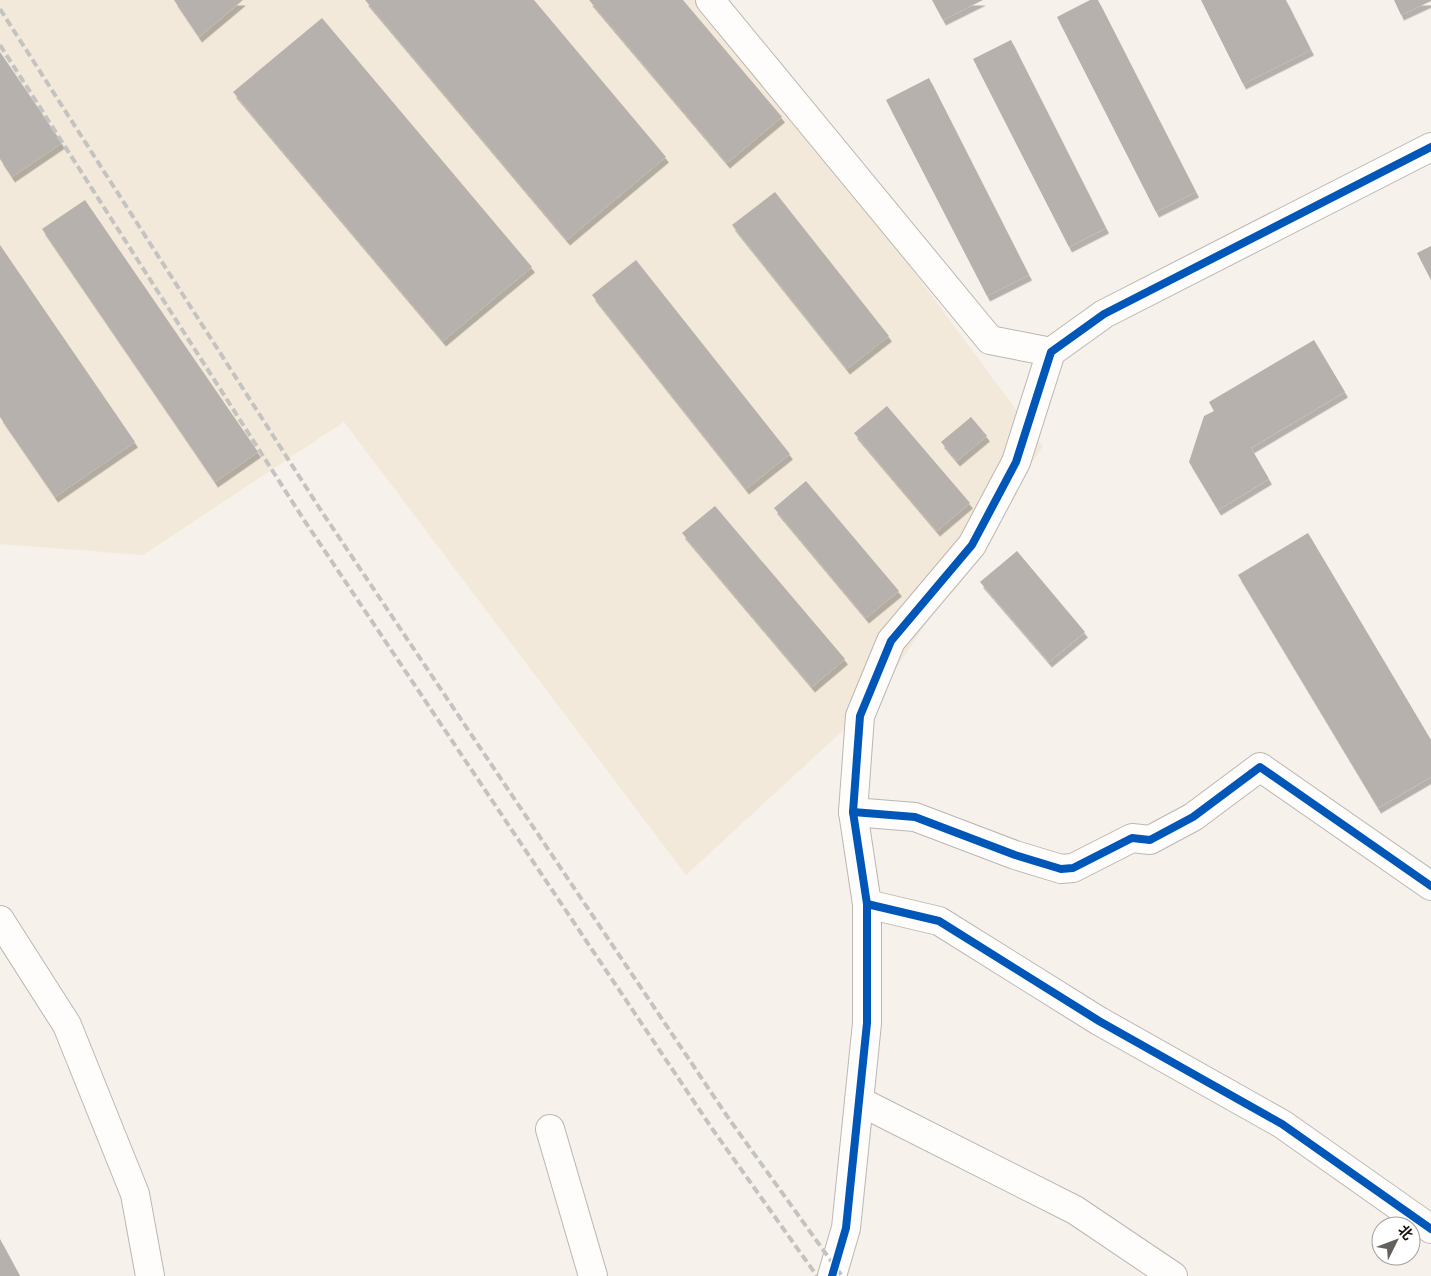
<svg xmlns="http://www.w3.org/2000/svg" width="1431" height="1276" font-family="Roboto,'Noto Sans SC',sans-serif">
  <style>
    .built { fill: #f3e9da }
    .building { fill: #b6b1ac; filter: url(#shadow) }
    .lines { fill: none; stroke-linecap: round; stroke-linejoin: round }
    .minor-casing { stroke: #bbb7b1; stroke-width: 30 }
    .minor { stroke: #fefdfc; stroke-width: 28 }
    .rail { stroke: #c4c3c1; stroke-width: 4; stroke-dasharray: 8 4; stroke-linecap: butt }
    .cycleway-casing { stroke: #fff; stroke-width: 11 }
    .cycleway { stroke: #0057b8; stroke-width: 8 }
  </style>
  <defs>
    <filter id="shadow"><feDropShadow dx="3" dy="5.5" stdDeviation="0" flood-color="#0004"/></filter>
  </defs>
  <rect width="100%" height="100%" fill="#f6f1ea"/>
  <path class="built" d="M0,0H713L1043,446L874,702L686,875L344,422L143,555L0,544Z"/>
  <g class="building">
    <path d="M174,0H243L199,37Z"/>
    <path d="M365,0H534L666,157L567,240Z"/>
    <path d="M589,0H683L782,117L727,163Z"/>
    <path d="M932,0H983L943,20Z"/>
    <path d="M1090,0H1098L1196,192L1156,212L1057,17Z"/>
    <path d="M1201,0H1286L1311,50L1243,84Z"/>
    <path d="M1394,0H1431V1L1401,15Z"/>
    <path d="M322,18L532,267L443,341L233,92Z"/>
    <path d="M1011,40L1106,228L1069,247L973,59Z"/>
    <path d="M0,52L62,143L12,177L0,159Z"/>
    <path d="M929,78L1029,275L987,296L886,100Z"/>
    <path d="M775,192L889,336L847,369L732,225Z"/>
    <path d="M85,200L258,452L215,482L42,229Z"/>
    <path d="M0,245L135,442L55,497L0,417Z"/>
    <path d="M1431,246V280L1417,253Z"/>
    <path d="M636,260L790,454L746,489L592,295Z"/>
    <path d="M1314,340L1345,392L1251,448L1269,479L1218,510L1189,462L1204,416L1214,411L1209,402Z"/>
    <path d="M887,406L970,503L937,531L854,433Z"/>
    <path d="M971,417L987,436L957,461L941,442Z"/>
    <path d="M806,481L899,591L866,618L774,508Z"/>
    <path d="M715,506L845,659L812,687L682,533Z"/>
    <path d="M1308,533L1431,740V777L1378,808L1238,575Z"/>
    <path d="M1017,551L1085,632L1049,662L980,582Z"/>
    <path d="M0,1239L20,1276H0Z"/>
  </g>
  <g class="lines">
    <defs>
      <g id="minor">
        <path d="M710,0L990,340L1051,352"/>
        <path d="M853,812L915,817L1015,855L1061,869L1073,868L1132,838L1150,840L1193,817L1260,767L1431,886"/>
        <path d="M867,904L939,921L1099,1021L1282,1124L1431,1229"/>
        <path d="M0,920L67,1025L135,1194L150,1276"/>
        <path d="M859,1101L1075,1210L1173,1276"/>
        <path d="M550,1129L593,1276"/>
        <path d="M832,1276L846,1228L867,1023V904L853,812L860,716L891,641L972,545L1016,462L1051,352L1104,314L1431,147"/>
      </g>
    </defs>
    <use href="#minor" class="minor-casing"/>
    <use href="#minor" class="minor"/>
    <g class="rail">
      <path d="M0,9L320,509L729,1119L842,1276"/>
      <path d="M0,45L304,520L713,1130L817,1276"/>
    </g>
    <defs>
      <g id="cycleway">
        <path d="M853,812L915,817L1015,855L1061,869L1073,868L1132,838L1150,840L1193,817L1260,767L1431,886"/>
        <path d="M867,904L939,921L1099,1021L1282,1124L1431,1229"/>
        <path d="M832,1276L846,1228L867,1023V904L853,812L860,716L891,641L972,545L1016,462L1051,352L1104,314L1431,147"/>
      </g>
    </defs>
    <use href="#cycleway" class="cycleway-casing"/>
    <use href="#cycleway" class="cycleway"/>
  </g>
  <g transform="translate(1396 1241) rotate(48)"><circle r="24" fill="#ffffff" stroke="#a2a19f"/>
  <path d="M0-4L9 19L0 12L-9 19Z" fill="#64615b"/>
  <text y="-8" font-size="14" font-weight="bold" text-anchor="middle" fill="#16130e">北</text>
  </g>
</svg>
